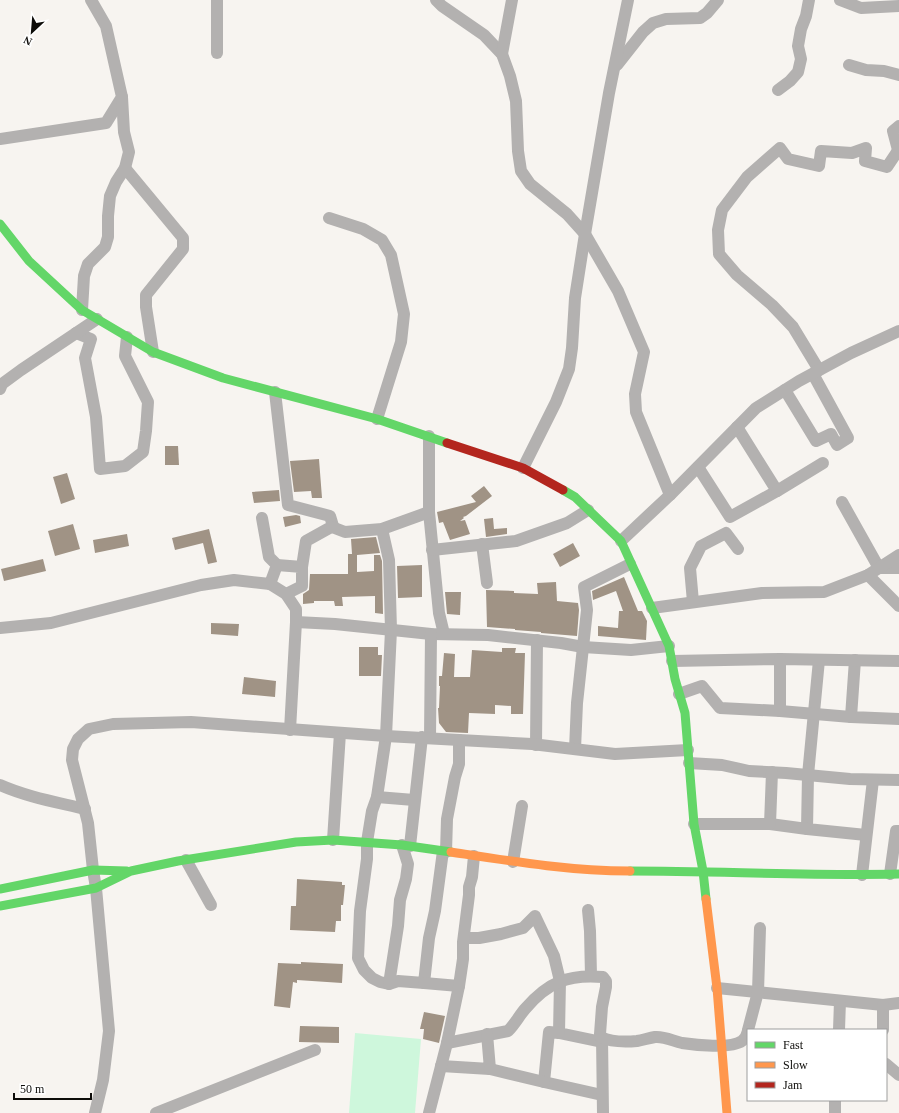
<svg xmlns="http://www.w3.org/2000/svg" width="899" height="1113" font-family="Georgia,serif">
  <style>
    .green { fill: #cef7dc }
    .building { fill: #a09385 }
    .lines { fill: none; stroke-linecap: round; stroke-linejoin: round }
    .street { stroke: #b3b1b0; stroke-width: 12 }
    .fast { stroke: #63d668; stroke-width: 9 }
    .slow { stroke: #ff974d; stroke-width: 9 }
    .jam { stroke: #b3261e; stroke-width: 9 }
  </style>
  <rect width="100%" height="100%" fill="#f7f4f0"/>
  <path class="green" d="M355,1033L421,1039L415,1113H349Z"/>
  <g class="building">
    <path d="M165,446H178L179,465H165Z"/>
    <path d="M319,459L322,498H312L311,491L294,492L290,461Z"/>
    <path d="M67,473L75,499L61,504L53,477Z"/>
    <path d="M484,486L492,496L466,516L463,517L464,518L460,521L465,520L470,534L450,540L443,522L439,523L437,512L476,502L471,496Z"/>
    <path d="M279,490L280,501L254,503L252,492Z"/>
    <path d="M296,515L300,516L301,523L285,527L283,517Z"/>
    <path d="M493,518L494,529L507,528V534L486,537L484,519Z"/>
    <path d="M73,524L80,549L55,556L48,531Z"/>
    <path d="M209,529L217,562L208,564L203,543L175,550L172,538Z"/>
    <path d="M127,534L129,546L95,553L93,540Z"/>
    <path d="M376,537L380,553L357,555V572L374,571V555H380L382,561L383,614L375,613V596L342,597L343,606H335L334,601H314V603L303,604V594L309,590L310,574H348V554H352L351,539Z"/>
    <path d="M573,543L580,556L560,567L553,554Z"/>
    <path d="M43,559L46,571L4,581L1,569Z"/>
    <path d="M422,565V597L398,598L397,566Z"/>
    <path d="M624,577L638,611H642L647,621L646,640L598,636V626L618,628L619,611H623L616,591L593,600L592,591Z"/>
    <path d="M556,582L557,601L578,603L579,610L577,636L541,633V632L515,630V629L487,627L486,590L514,591V593L538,594L537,583Z"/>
    <path d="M445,592H461L460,615L447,614Z"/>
    <path d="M211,623L239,624L238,636L211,634Z"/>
    <path d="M359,647H378V655H382L381,676H359Z"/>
    <path d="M502,648H516L515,653H525L523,714H511V706L495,705V714L469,713L468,733L446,732L439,723L438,708H439L440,686H439V676H442L444,653L455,654L454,677H470L472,650L502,652Z"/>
    <path d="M244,677L276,681L275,697L242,694Z"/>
    <path d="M297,879L342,882V885H345L343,905H341V921H336L335,932L290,930L291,906H296Z"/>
    <path d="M301,962L343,964L342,983L297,980V983L293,982L290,1008L274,1006L278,963L301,964Z"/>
    <path d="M424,1012L445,1016L439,1043L423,1039L424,1029H420Z"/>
    <path d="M300,1026L339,1027V1043L299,1042Z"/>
  </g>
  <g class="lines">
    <g class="street">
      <path d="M436,0L442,6L484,35L502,54L510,76L516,101L518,151L521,171L530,184L567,214L585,234L618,291L644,352L635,394L636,412L670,495"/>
      <path d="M840,0L861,8L899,6"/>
      <path d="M217,53V0"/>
      <path d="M502,54L512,0"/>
      <path d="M617,65L643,32L653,23L666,19L700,18L707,13L718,0"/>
      <path d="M849,65L866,70L884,71L899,75"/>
      <path d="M778,90L790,81L798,72L801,59L798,46L801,29L806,16L809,0"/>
      <path d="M0,139L106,123L122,97L106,26L91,0"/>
      <path d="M898,150L893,131L899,126"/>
      <path d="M125,168L183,238V249L146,295V307L153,352"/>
      <path d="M329,218L363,229L382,240L391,255L404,314L401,342L377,419"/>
      <path d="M82,310L84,276L88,264L105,247L108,237V216L110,196L116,182L125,168L129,152L124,132L122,97"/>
      <path d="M76,333L91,339L85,358L96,417L100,469L125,466L143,452L146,431L148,402L125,356L127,337"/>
      <path d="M819,370L793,327L772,305L737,275L719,254L718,230L722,210L747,177L780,148L788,159L819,166L821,151L852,153L866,148L865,161L887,167L899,149"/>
      <path d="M0,389L2,384L21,370L97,319"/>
      <path d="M785,390L816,441L831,434L837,445L848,438L813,374"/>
      <path d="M275,392L288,505L330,516L333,526L306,541L302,567"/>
      <path d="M698,467L730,517L777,491L737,427"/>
      <path d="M523,468L556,402L569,369L572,348L575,298L585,234L609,93L628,0"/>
      <path d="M777,491L823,463"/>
      <path d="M842,502L879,568H899"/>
      <path d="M429,512L439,613L444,634"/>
      <path d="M262,518L269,557L277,565L270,584"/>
      <path d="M332,527L345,532L382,529L429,512V436"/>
      <path d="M382,529L389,560L391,630L386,736L377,797L372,811L367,842V859L360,911L358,958L364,970L372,978L380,982L389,984L398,981L424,983L429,938L435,911L443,851"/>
      <path d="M621,541L670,495L756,408L799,381L851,353L899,331"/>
      <path d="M482,544L487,583"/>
      <path d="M432,550L516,541L567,523L588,510"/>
      <path d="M277,565L302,567V586L286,594"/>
      <path d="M868,575L899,606"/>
      <path d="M693,602L690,568L701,546L726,533L738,549"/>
      <path d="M652,608L762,593L824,592L868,575L899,555"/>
      <path d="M296,622L335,624L431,634L488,635L561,643L583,647L631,650L669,646"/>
      <path d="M0,628L51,623L201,585L234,580L270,584L286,594L296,609V622L290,730"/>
      <path d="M819,660L808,775L807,829L866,835"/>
      <path d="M855,660L851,717L899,719"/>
      <path d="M672,661L780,659L899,661"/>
      <path d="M679,694L702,686L720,708L780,711L851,717"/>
      <path d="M780,711V659"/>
      <path d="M430,738L431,634"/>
      <path d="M536,745L537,640"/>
      <path d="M575,749L577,703L587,610L584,587L630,564"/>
      <path d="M689,763L722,765L749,771L786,773L850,779L899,780"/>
      <path d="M772,772L770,824L807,829"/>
      <path d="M0,785C27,797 56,802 85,809"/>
      <path d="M377,797L414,800"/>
      <path d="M694,824H770"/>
      <path d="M333,840L340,733"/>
      <path d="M410,846L422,737"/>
      <path d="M446,852L447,819L455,777L459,764V740"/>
      <path d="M186,860L211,905"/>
      <path d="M513,862L522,806"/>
      <path d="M890,874L896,831H899"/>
      <path d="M862,875L873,780"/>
      <path d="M588,910L590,931L591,976"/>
      <path d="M464,938H479L501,934L523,928L535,916L554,956L560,981L559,1033L602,1042"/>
      <path d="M424,983L459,986"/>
      <path d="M389,984L398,926L400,900L406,879L408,864L402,845"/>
      <path d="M717,988L883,1005L899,1003"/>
      <path d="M748,1030L758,992L760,928"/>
      <path d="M839,1030L840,1001"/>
      <path d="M883,1030V1005"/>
      <path d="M559,1033L549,1032L544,1082L602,1095"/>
      <path d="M602,1037L603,1113"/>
      <path d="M447,1043L508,1031C515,1024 519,1016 525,1009C548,982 568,974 603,977L606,981V987L602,1007L600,1034L601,1037C611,1042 626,1042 637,1041C643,1040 649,1038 655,1037C664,1036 673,1041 682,1043C695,1045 731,1049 742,1041C746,1038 747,1035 748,1031"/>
      <path d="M886,1064L899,1075"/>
      <path d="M441,1066L490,1069L487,1034"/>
      <path d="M490,1069L544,1082"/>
      <path d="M835,1100V1113"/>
      <path d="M95,1113L103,1080L109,1031L96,888L93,870L88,823L72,760L73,749L78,739L89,729L113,724L191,722L386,736L532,744L615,754L688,750"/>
      <path d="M156,1113L315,1050"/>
      <path d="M429,1113L447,1043L459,986L463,959V942L469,895V887L472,877L474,856"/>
    </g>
    <g class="fast">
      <path d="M0,224L29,261L82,310L153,352L223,378L377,419L447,443"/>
      <path d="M563,490L575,497L621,541L669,646L675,679L685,713L694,824L703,871L706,899"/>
      <path d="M630,871C720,871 809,876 899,874"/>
      <path d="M0,889L93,870L127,871"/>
      <path d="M0,906L96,888L131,871L178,861L296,842L333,840L402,845L451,852"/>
    </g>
    <g class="slow">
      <path d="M451,852C510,861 570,871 630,871"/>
      <path d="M706,899L717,988L727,1113"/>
    </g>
    <path class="jam" d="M447,443L523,468L563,490"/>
  </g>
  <rect x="747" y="1029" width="140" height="72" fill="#ffffff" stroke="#9e9e9d"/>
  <rect x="755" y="1042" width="20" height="6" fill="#63d668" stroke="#9e9e9d"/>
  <text x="783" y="1049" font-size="12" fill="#0d0c09">Fast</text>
  <rect x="755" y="1062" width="20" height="6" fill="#ff974d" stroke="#9e9e9d"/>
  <text x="783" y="1069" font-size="12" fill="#0d0c09">Slow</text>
  <rect x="755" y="1082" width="20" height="6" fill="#b3261e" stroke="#9e9e9d"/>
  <text x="783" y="1089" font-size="12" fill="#0d0c09">Jam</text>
  <g transform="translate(32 32) rotate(206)" stroke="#ffffff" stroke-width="3" paint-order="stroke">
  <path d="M0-3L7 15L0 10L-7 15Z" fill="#0d0c09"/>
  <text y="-6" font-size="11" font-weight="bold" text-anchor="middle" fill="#0d0c09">N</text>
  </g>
  <path d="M14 1093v6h77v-6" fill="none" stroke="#0d0c09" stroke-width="2"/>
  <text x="20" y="1093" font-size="12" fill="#0d0c09" stroke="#ffffff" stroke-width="3" paint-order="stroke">50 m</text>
</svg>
